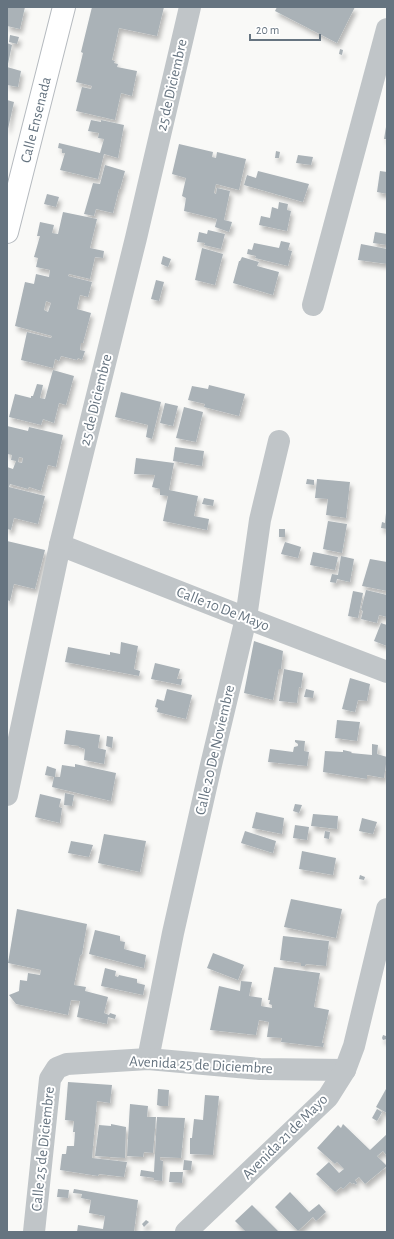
<svg xmlns="http://www.w3.org/2000/svg" width="394" height="1239" font-family="'Alegreya Sans',sans-serif">
  <style>
    .building { fill: #aab2b7; fill-rule: evenodd; filter: url(#shadow) }
    .lines { fill: none; stroke-linecap: round; stroke-linejoin: round }
    .secondary-casing { stroke: #b5babf; stroke-width: 24 }
    .street { stroke: #c0c5c8; stroke-width: 22 }
    .secondary { stroke: #fff; stroke-width: 22 }
    .labels { text-anchor: middle; dominant-baseline: central; stroke-width: 4; stroke-linejoin: round; paint-order: stroke }
    .street-label { font-size: 15px; fill: #667480; stroke: #fff }
  </style>
  <defs>
    <filter id="shadow"><feDropShadow dx="2.5" dy="4.5" stdDeviation="2" flood-color="#0004"/></filter>
  </defs>
  <rect width="100%" height="100%" fill="#f9f9f7"/>
  <g class="building">
    <path d="M7,7H25L20,29L7,26Z"/>
    <path d="M92,7H164L157,36L119,28L112,60L115,61L114,63L118,64L117,67L137,71L132,96L121,93L115,120L76,111L82,87L91,89L92,86L76,82L83,53L81,52Z"/>
    <path d="M277,7H355L337,43L275,11Z"/>
    <path d="M10,35L19,37L17,44L9,42Z"/>
    <path d="M7,43L12,45L8,64H7Z"/>
    <path d="M340,49L343,50L342,55L339,54Z"/>
    <path d="M7,67L21,71L18,87L7,85Z"/>
    <path d="M7,100L14,102L8,129H7Z"/>
    <path d="M91,120L101,122V120L124,125L118,158L104,154L98,179L60,170L65,153H62V149L58,148L59,143L100,153L104,139L98,138L99,133L88,131Z"/>
    <path d="M386,127H387V139H384Z"/>
    <path d="M179,144L213,152L212,157L216,158L217,152L246,159L239,190L216,184L214,193L216,194L217,188L230,191L224,220L232,222L229,232L215,227L217,219L184,211L186,198L182,196L186,178L172,174Z"/>
    <path d="M276,151L280,152L279,158H275Z"/>
    <path d="M298,155L313,157L311,165L296,163Z"/>
    <path d="M105,165L125,171L120,189H119L113,213L96,209L94,216L84,214L93,183L100,184Z"/>
    <path d="M258,171L309,184L303,202L244,185L247,175L256,178Z"/>
    <path d="M380,171L387,172V194L377,192Z"/>
    <path d="M47,194L59,197L56,207L44,204Z"/>
    <path d="M279,202L288,204L287,210L291,211L287,231L259,225L261,216L270,218L272,207L278,209Z"/>
    <path d="M63,212L97,219L90,248L104,251L103,258L95,257L90,279L69,274L68,276L92,282L88,297L80,295L77,309L91,313L83,343H81L80,350L85,351L82,360L78,358L77,360L61,356L59,361L55,359L53,368L21,360L27,332L51,338L52,336L15,326L25,282L34,284L36,274L49,277L50,270L36,267L38,258L34,257L40,236H37L40,222L54,225L52,233L58,234ZM46,301L51,303L48,312L44,310Z"/>
    <path d="M208,230L225,234L221,249L204,245L205,243L197,242L199,232L207,234Z"/>
    <path d="M375,232L387,234V245L373,243Z"/>
    <path d="M281,241L290,243L288,250L292,251L288,266L255,258L256,256L247,254L248,249L252,250L254,243L279,248Z"/>
    <path d="M361,244L387,249V264L358,260Z"/>
    <path d="M202,248L223,254L215,285L195,280Z"/>
    <path d="M163,256L171,259L168,267L161,264Z"/>
    <path d="M242,257L259,262L257,266L279,272L273,295L233,283L239,261H240Z"/>
    <path d="M156,280L164,282L159,301L151,299Z"/>
    <path d="M53,370L74,376L66,405L59,403L54,423L43,419L41,425L9,417L15,394L31,398V396H33L37,384L43,385L40,398L45,399Z"/>
    <path d="M209,385L245,394L239,416L204,407L205,404L188,400L192,386L208,389Z"/>
    <path d="M121,392L161,402L152,439L146,437L148,425L115,417Z"/>
    <path d="M165,403L178,406L173,426L160,423Z"/>
    <path d="M184,407L203,412L196,442L176,438Z"/>
    <path d="M7,426L28,431L29,427L63,435L56,467L48,465L41,491L29,487L28,489L10,484L9,487L45,496L38,524L14,518L11,530L7,529V467L13,469L16,461L11,460L12,455L7,454ZM19,457L23,458L22,463L18,462Z"/>
    <path d="M175,447L204,451L202,466L173,461Z"/>
    <path d="M136,458L174,463L169,490L198,496L194,516L209,519L207,530L163,521L168,496L160,495V489L152,487L155,475L134,474Z"/>
    <path d="M307,479L314,480V485L306,484Z"/>
    <path d="M317,479L350,482L346,518L326,515L328,499L315,498Z"/>
    <path d="M204,498L214,500L213,506L202,504Z"/>
    <path d="M386,513H387V529L381,528L382,522L385,523Z"/>
    <path d="M328,521L347,524L342,553L323,549Z"/>
    <rect x="279" y="529" width="6" height="8"/>
    <path d="M7,541L45,550L35,589L14,584L10,601L7,600Z"/>
    <path d="M285,542L301,547L298,558L281,554Z"/>
    <path d="M313,552L338,557L335,570L310,565Z"/>
    <path d="M341,556L354,559L350,582L337,579L336,583L330,582L332,574L338,575Z"/>
    <path d="M370,559L387,562V591L362,586Z"/>
    <path d="M366,590L387,595V617L379,615L377,623L361,619L363,611L361,610Z"/>
    <path d="M353,591L363,593L358,618L348,616Z"/>
    <path d="M381,623L387,625V646L374,641Z"/>
    <path d="M254,641L283,651L281,669H279L273,700L244,693Z"/>
    <path d="M121,642L138,646L134,669L140,671L139,676L65,662L68,647L110,655V652L120,654Z"/>
    <path d="M155,663L180,669L177,679H182L181,685L151,679Z"/>
    <path d="M284,669L303,673L301,688L299,687L297,703L279,701Z"/>
    <path d="M350,678L370,684L367,701L358,700L355,712L342,709Z"/>
    <path d="M167,689L192,695L186,719L157,712L158,708L155,707L157,699L164,701Z"/>
    <path d="M306,689L314,691L313,698L304,697Z"/>
    <path d="M337,720L360,722L357,741L335,738Z"/>
    <path d="M66,730L100,735L98,748L106,750L104,764L84,760L85,749L79,747V746L64,744Z"/>
    <path d="M107,736L113,737L112,748L106,746Z"/>
    <path d="M295,740L305,741L304,751L309,752L307,766L268,762L270,749L293,752L294,747L298,746V744L295,742Z"/>
    <path d="M372,744L378,745L377,754L387,757L384,778L367,775V779L323,772L325,751L343,752V750L352,752L351,753L372,755Z"/>
    <path d="M75,764L116,773L111,801L52,787L54,777L45,775L47,766L56,769L55,777H60L62,765L75,767Z"/>
    <path d="M65,793L74,795L72,806L64,805Z"/>
    <path d="M40,794L61,799L59,807L62,808L60,823L35,817Z"/>
    <path d="M295,804L302,805L299,813L293,811Z"/>
    <path d="M256,812L284,818L282,834L252,828Z"/>
    <path d="M313,814L338,816L337,829L311,826Z"/>
    <path d="M362,818L377,822L373,834L359,831Z"/>
    <path d="M295,825L309,827L307,840L293,838Z"/>
    <path d="M245,831L276,841L273,853L241,843Z"/>
    <path d="M325,831L330,832L329,839L324,838Z"/>
    <path d="M104,834L146,841L140,872L98,863Z"/>
    <path d="M71,841L93,845L89,857L68,853Z"/>
    <path d="M302,851L336,858L333,875L299,869Z"/>
    <path d="M360,875L365,877L364,880L359,879Z"/>
    <path d="M291,899L342,909L336,938L284,927Z"/>
    <path d="M17,909L87,924L82,954L80,956L74,985L86,987L85,991L108,997L104,1013L109,1015L110,1013L116,1015L115,1019L108,1017L107,1024L77,1017L80,1001L71,1000L68,1015L16,1004L9,995L19,991L20,980L27,981L28,973L40,975L41,970L8,963Z"/>
    <path d="M95,930L120,936V941L125,942L124,949L146,955L144,968L89,954Z"/>
    <path d="M283,936L329,941L326,966L306,964L305,966H301V963L280,960Z"/>
    <path d="M213,953L244,965L238,980L207,968Z"/>
    <path d="M274,967L320,973L314,1007L329,1010L322,1043H324L323,1047L281,1042L282,1038L267,1037L269,1022L259,1020L256,1035L210,1030L219,986L240,991L241,981L252,982L249,996L262,998L261,1006L272,1008V1005L269,1004L270,1000H268Z"/>
    <path d="M105,968L116,971L115,976L118,977L119,975L137,979V983L145,985L143,995L101,986Z"/>
    <path d="M383,1035L386,1036L387,1039L383,1040L382,1038Z"/>
    <path d="M68,1082L112,1085L110,1103L97,1101L92,1158L127,1162L124,1177L99,1174L98,1176L60,1170L62,1154H66L67,1146H74L75,1132H73L74,1121L65,1120Z"/>
    <path d="M158,1089L169,1090L168,1106H160L157,1105Z"/>
    <path d="M386,1089H387V1113L376,1107Z"/>
    <path d="M205,1095L219,1096L213,1155L190,1154V1138H192L194,1119L203,1120Z"/>
    <path d="M130,1104L148,1106L147,1117H156L153,1153L144,1152L143,1157L127,1156Z"/>
    <path d="M377,1109L382,1112L377,1121L372,1118Z"/>
    <path d="M157,1117L185,1118L181,1158L160,1157V1160L163,1161L162,1181L154,1180V1178L140,1176L141,1170L154,1172Z"/>
    <path d="M111,1124L126,1127L125,1158L95,1156L99,1125L111,1126Z"/>
    <path d="M343,1124L370,1150L387,1134V1156L383,1151L377,1156L387,1166L365,1184L359,1177L355,1180L357,1183L356,1185L354,1183L352,1184L350,1182L343,1189L341,1187L335,1192L316,1174L329,1162L339,1173L344,1169L337,1162L335,1164L317,1148L338,1125L341,1128Z"/>
    <path d="M184,1160L192,1161L191,1170H183Z"/>
    <path d="M170,1172H183L182,1183L169,1182Z"/>
    <path d="M58,1189L69,1190L68,1198L57,1197Z"/>
    <path d="M74,1189L138,1200L134,1232H77L78,1225L103,1229L105,1216L89,1213L91,1200L81,1198L82,1194L73,1193Z"/>
    <path d="M290,1192L309,1212L319,1204L326,1212L316,1221L313,1217L298,1231L275,1207Z"/>
    <path d="M252,1205L279,1232H246L235,1221Z"/>
    <path d="M146,1220L149,1222L144,1227L142,1224Z"/>
  </g>
  <g class="lines">
    <defs>
      <path id="secondary" d="M7,232L64,7"/>
    </defs>
    <use href="#secondary" class="secondary-casing"/>
    <g class="street">
      <path d="M313,305L387,29"/>
      <path d="M60,545L246,618L387,672"/>
      <path d="M7,795L60,545L136,238L190,7"/>
      <path d="M148,1059L173,933L211,765L246,618L260,520L279,441"/>
      <path d="M34,1232L50,1079L57,1068L67,1064L148,1059L260,1069L345,1070"/>
      <path d="M186,1232L328,1097L345,1070L354,1046L387,909"/>
    </g>
    <use href="#secondary" class="secondary"/>
  </g>
  <g class="labels">
    <g class="street-label">
      <text transform="translate(172 85) rotate(-77)">25 de Diciembre</text>
      <text transform="translate(36 120) rotate(-76)">Calle Ensenada</text>
      <text transform="translate(96 400) rotate(-76)">25 de Diciembre</text>
      <text transform="translate(223 609) rotate(21)">Calle 10 De Mayo</text>
      <text transform="translate(215 750) rotate(-77)">Calle 20 De Noviembre</text>
      <text transform="translate(201 1065) rotate(3)">Avenida 25 de Diciembre</text>
      <text transform="translate(285 1137) rotate(-45)">Avenida 21 de Mayo</text>
      <text transform="translate(43 1149) rotate(-84)">Calle 25 de Diciembre</text>
    </g>
  </g>
  <rect width="394" height="1239" fill="none" stroke="#667480" stroke-width="16"/>
  <path d="M250 34v6h70v-6" fill="none" stroke="#667480" stroke-width="2"/>
  <text x="256" y="34" font-size="12" fill="#667480" stroke="#ffffff" stroke-width="3" paint-order="stroke">20 m</text>
</svg>
